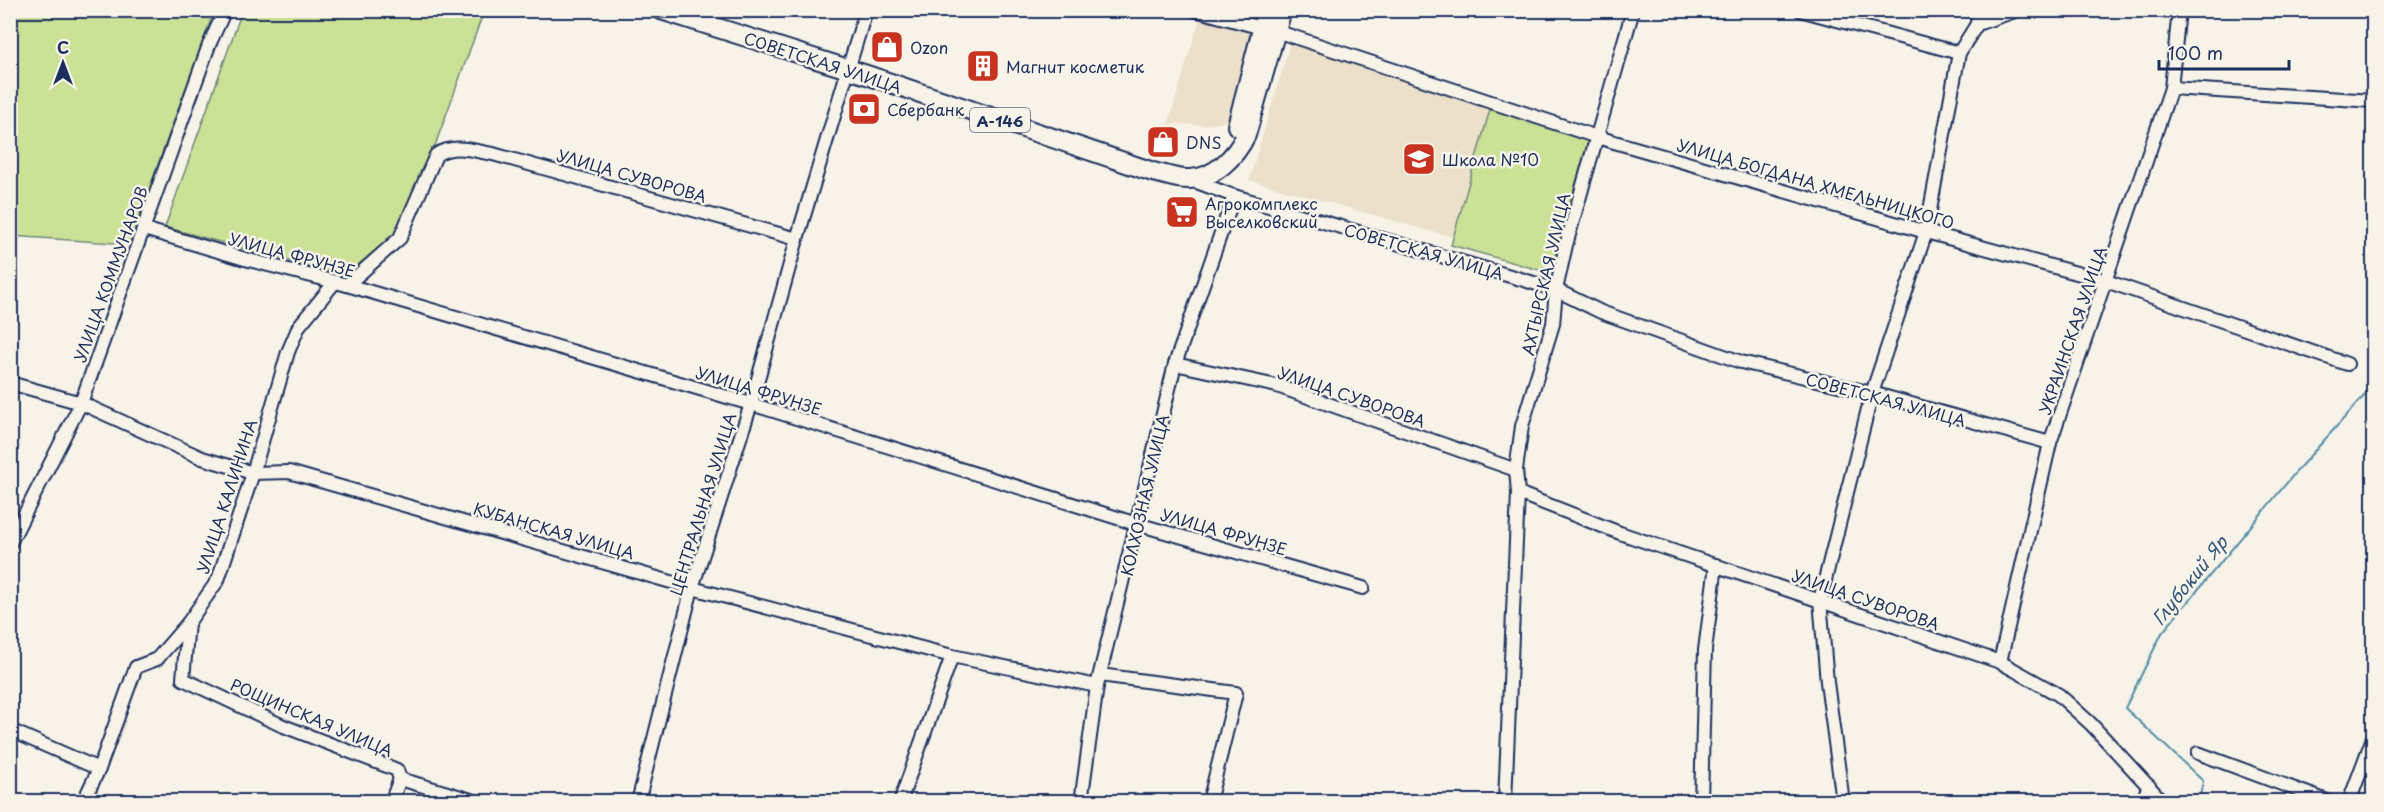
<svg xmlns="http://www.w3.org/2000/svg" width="2384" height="812" font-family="'Playpen Sans',sans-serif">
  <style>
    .built { fill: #ece0cb }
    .green { fill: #cae196; stroke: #72887a; stroke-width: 1.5 }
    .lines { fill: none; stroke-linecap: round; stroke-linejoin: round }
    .stream { stroke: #558da7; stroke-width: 2 }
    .minor-casing { stroke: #1b2f5e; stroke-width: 16 }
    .highway-casing { stroke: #1b2f5e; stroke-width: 22 }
    .minor { stroke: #f7f3e8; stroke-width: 12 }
    .highway { stroke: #f7f3e8; stroke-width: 18 }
    .labels { text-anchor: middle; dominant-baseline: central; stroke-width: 5; stroke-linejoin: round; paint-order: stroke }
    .shield { fill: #f7f3e8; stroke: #5d6a87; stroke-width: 1.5 }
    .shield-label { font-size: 15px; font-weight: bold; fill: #1b2f5e }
    .poi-label { font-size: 16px; fill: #1b2f5e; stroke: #f7f3e8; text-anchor: start }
    .street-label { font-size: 16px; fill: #1b2f5e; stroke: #f7f3e8 }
    .water-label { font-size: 18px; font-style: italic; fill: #33567c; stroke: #f7f3e8 }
  </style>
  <rect width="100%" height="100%" fill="#f7f3e8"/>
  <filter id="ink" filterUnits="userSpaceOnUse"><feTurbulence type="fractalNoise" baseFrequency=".0167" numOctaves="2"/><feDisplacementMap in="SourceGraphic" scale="12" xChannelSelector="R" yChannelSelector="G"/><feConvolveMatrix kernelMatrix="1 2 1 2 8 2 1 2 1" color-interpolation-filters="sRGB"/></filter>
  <g filter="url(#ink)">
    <g class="built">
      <path d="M1200,17L1260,33L1236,115L1228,121L1206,125L1168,124Z"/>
      <path d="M1291,41L1588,137L1551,265L1249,180Z"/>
    </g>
    <g class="green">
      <path d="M10,11H214L129,244L11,236Z"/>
      <path d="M242,11H484L406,225L345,276L165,227Z"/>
      <path d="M1491,106L1589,138L1550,273L1451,245Z"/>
    </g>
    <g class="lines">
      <path class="stream" d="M2199,802L2203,781L2125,708L2162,633L2300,467L2374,385"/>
      <defs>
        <g id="minor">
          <path d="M1195,10L1262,28"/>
          <path d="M1800,10L1959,53"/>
          <path d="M1977,24L2018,10"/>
          <path d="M1276,31L1597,137L1926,232L2106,281L2347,364"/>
          <path d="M2171,88L2374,101"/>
          <path d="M1191,180L1234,196L1524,280L1556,290L1601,312L1741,362L1872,393L2050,443"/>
          <path d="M144,229L245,259L347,285L751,404L1137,524L1363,588"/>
          <path d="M347,285L400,238L436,155C454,143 474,151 493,154L797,239"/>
          <path d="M1175,364L1277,386L1516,470"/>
          <path d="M10,383L81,403L202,458L253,473L289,472L692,588L952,656L1097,686"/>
          <path d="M1518,493L1620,533L2000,662L2059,695L2091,724L2163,802"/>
          <path d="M10,543L81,403L209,45L225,10"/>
          <path d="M188,623L183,679L281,725L397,770L400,779L478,802"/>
          <path d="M2000,662L2050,443L2171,88L2179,10"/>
          <path d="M1100,675L1236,693L1209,802"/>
          <path d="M10,730L99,769"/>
          <path d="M2198,753L2330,802"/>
          <path d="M83,802L99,769L136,667L157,659L188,623L218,580L253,473L288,352L299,326L335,282"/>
          <path d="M391,802L400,779"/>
          <path d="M638,802L692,588L751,404L797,239L866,10"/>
          <path d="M900,802L952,656"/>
          <path d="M1081,802L1097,686L1175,364L1234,196"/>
          <path d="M1505,802L1518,493L1516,470L1522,426L1553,324L1556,290L1566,245L1633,10"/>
          <path d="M1701,802L1705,650L1716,565"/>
          <path d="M1843,802L1827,682L1820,600L1872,393L1926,232L1959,53L1977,24L1978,10"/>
          <path d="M2142,802L2149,786"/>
          <path d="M2349,802L2374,735"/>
        </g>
        <g id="highway">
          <path d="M661,10L867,75L1153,172C1164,174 1178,180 1190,179C1215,178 1236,156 1246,135L1282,10"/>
          <path d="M1237,126L1267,10"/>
        </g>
      </defs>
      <use href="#minor" class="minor-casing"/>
      <use href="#highway" class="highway-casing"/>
      <use href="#minor" class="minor"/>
      <use href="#highway" class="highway"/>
    </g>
  </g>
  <defs>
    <symbol id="shop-square" viewBox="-11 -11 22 22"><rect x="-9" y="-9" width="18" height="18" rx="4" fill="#c8321e" stroke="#f7f3e8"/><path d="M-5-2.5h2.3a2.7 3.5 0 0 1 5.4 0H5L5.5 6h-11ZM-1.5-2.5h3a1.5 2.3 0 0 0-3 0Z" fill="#fff"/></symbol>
    <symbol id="building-square" viewBox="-11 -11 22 22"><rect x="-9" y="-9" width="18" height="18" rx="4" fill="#c8321e" stroke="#f7f3e8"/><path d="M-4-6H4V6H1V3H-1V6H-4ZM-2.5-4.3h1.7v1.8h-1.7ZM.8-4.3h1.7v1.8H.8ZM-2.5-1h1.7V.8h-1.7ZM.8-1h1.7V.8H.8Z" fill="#fff"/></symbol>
    <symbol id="bank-square" viewBox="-11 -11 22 22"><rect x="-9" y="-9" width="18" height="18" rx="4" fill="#c8321e" stroke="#f7f3e8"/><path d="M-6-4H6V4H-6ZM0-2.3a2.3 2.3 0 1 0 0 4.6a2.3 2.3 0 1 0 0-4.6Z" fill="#fff"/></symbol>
    <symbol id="school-square" viewBox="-11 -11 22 22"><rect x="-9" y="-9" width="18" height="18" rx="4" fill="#c8321e" stroke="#f7f3e8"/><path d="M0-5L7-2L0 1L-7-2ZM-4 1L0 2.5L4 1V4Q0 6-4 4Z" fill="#fff"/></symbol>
    <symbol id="supermarket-square" viewBox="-11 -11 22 22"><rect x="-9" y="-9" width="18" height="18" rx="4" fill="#c8321e" stroke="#f7f3e8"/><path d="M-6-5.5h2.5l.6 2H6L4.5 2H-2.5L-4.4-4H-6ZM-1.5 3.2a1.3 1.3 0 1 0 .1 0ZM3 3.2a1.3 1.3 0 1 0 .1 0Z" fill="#fff"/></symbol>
  </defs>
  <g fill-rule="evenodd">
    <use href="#shop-square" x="868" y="28" width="38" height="38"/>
    <use href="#building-square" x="964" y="47" width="38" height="38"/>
    <use href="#bank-square" x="845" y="90" width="38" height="38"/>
    <use href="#shop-square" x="1144" y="123" width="38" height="38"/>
    <use href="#school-square" x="1400" y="140" width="38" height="38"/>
    <use href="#supermarket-square" x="1163" y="193" width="38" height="38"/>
  </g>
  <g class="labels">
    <rect class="shield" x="970" y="108" width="60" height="24" rx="4.5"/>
    <g class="shield-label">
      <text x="1000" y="120">А-146</text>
    </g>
    <g class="poi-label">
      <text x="910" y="47">Ozon</text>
      <text x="1006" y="66">Магнит косметик</text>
      <text x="887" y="109">Сбербанк</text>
      <text x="1186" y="142">DNS</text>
      <text x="1442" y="159">Школа №10</text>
      <text x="1205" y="203">Агрокомплекс<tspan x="1205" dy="18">Выселковский</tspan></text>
    </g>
    <g class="street-label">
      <text transform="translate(823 62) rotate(18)">СОВЕТСКАЯ УЛИЦА</text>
      <text transform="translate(632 175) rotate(16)">УЛИЦА СУВОРОВА</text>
      <text transform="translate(1816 183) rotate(16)">УЛИЦА БОГДАНА ХМЕЛЬНИЦКОГО</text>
      <text transform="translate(1424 251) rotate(16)">СОВЕТСКАЯ УЛИЦА</text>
      <text transform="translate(292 254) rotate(15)">УЛИЦА ФРУНЗЕ</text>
      <text transform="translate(110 274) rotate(-70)">УЛИЦА КОММУНАРОВ</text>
      <text transform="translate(1545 274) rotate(-77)">АХТЫРСКАЯ УЛИЦА</text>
      <text transform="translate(2072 330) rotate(-71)">УКРАИНСКАЯ УЛИЦА</text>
      <text transform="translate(759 390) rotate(17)">УЛИЦА ФРУНЗЕ</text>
      <text transform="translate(1352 396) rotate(19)">УЛИЦА СУВОРОВА</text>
      <text transform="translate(1886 399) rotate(15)">СОВЕТСКАЯ УЛИЦА</text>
      <text transform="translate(1144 495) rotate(-77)">КОЛХОЗНАЯ УЛИЦА</text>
      <text transform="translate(226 496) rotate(-72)">УЛИЦА КАЛИНИНА</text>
      <text transform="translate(702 504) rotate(-73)">ЦЕНТРАЛЬНАЯ УЛИЦА</text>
      <text transform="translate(554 530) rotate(16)">КУБАНСКАЯ УЛИЦА</text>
      <text transform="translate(1224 531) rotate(16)">УЛИЦА ФРУНЗЕ</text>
      <text transform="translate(1866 599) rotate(19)">УЛИЦА СУВОРОВА</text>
      <text transform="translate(312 717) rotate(23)">РОЩИНСКАЯ УЛИЦА</text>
    </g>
    <g class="water-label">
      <text transform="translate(2189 580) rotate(-51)">Глубокий Яр</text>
    </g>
  </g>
  <rect width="2384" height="812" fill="none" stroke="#f7f3e8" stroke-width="36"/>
  <rect x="18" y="18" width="2348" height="776" fill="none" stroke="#1b2f5e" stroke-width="2" filter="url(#ink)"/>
  <g transform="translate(63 63)" stroke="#f7f3e8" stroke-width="4.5" paint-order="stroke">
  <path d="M0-4.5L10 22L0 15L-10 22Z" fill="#1b2f5e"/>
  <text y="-9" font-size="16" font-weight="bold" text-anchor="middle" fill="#1b2f5e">С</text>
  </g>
  <path d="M2159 60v9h130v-9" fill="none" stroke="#1b2f5e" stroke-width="3"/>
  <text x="2168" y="60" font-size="18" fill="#1b2f5e" stroke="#f7f3e8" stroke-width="4.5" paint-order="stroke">100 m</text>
</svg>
